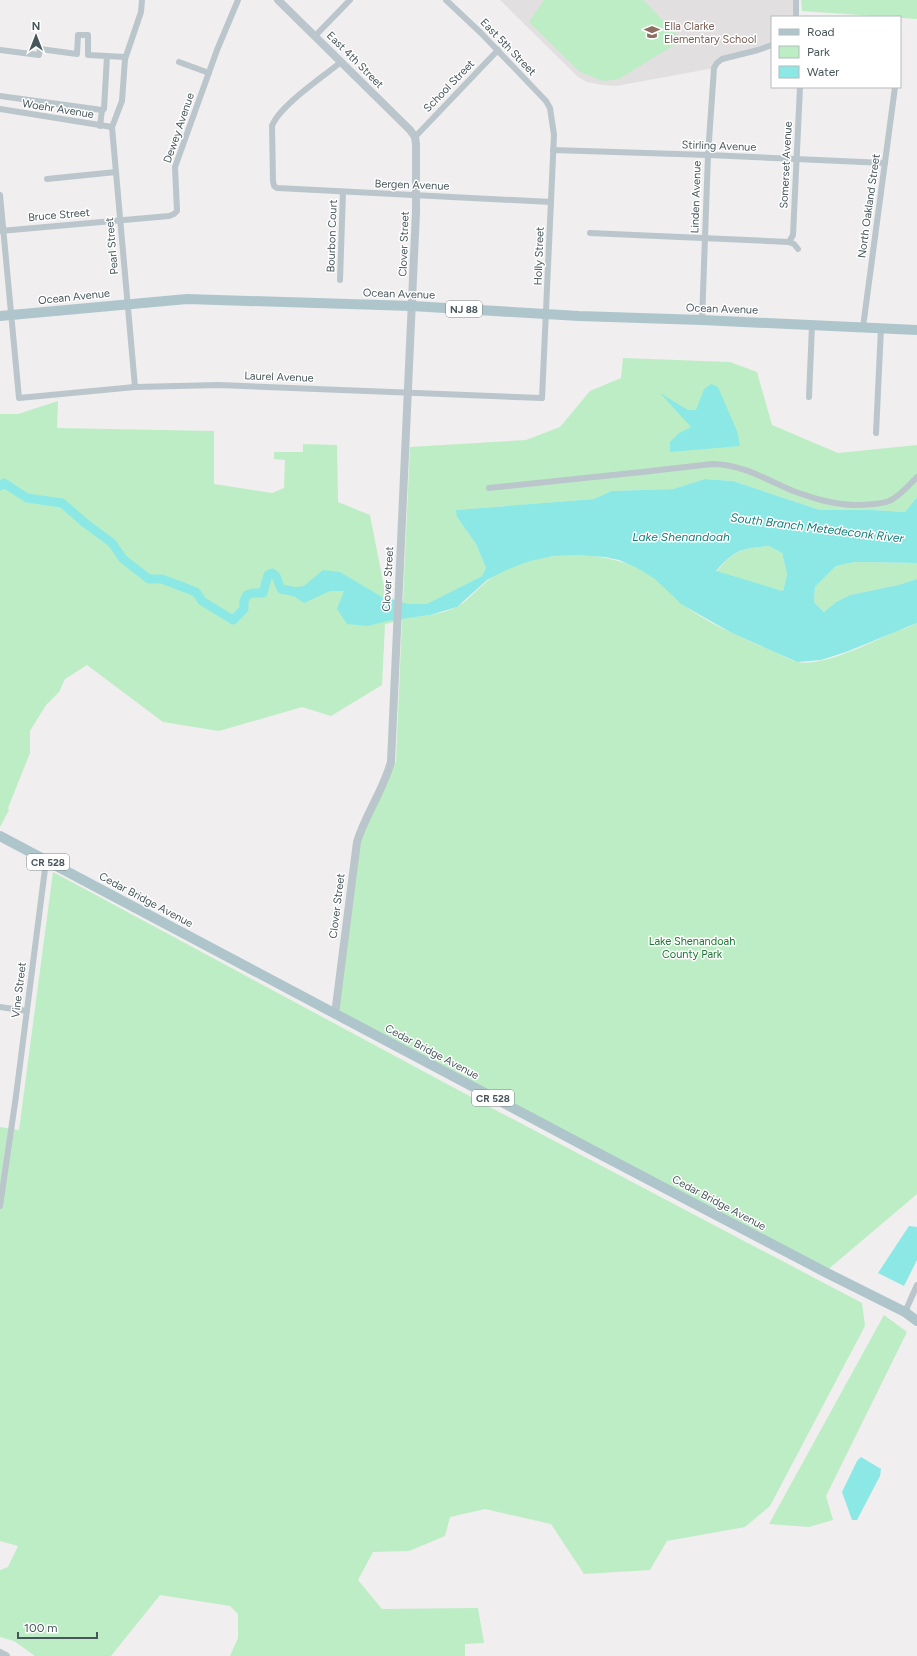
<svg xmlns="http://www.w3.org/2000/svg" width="917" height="1656" font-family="Figtree,sans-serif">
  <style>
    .education { fill: #e1dfe0 }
    .green { fill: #bdedc4 }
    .water { fill: #8ce8e5; fill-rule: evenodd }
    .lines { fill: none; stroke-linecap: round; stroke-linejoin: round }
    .river { stroke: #8ce8e5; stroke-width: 9 }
    .minor { stroke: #bac6cb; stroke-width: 6 }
    .tertiary { stroke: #bac6cb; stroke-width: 8 }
    .primary { stroke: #aec5cc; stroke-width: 10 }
    .labels { text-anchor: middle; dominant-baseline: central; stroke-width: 3; stroke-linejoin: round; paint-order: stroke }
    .shield { fill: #fff; stroke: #7e898c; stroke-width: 1 }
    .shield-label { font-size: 10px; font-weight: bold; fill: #47565b }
    .education-label { font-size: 11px; fill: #785e54; stroke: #fff; text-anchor: start }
    .street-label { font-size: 11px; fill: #47565b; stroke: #fff }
    .park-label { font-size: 11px; fill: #1a7932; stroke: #fff }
    .water-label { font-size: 12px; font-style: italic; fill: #117e7a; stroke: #fff }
  </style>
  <rect width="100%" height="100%" fill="#f0eeef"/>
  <path class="education" d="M500,0H796V17H772V45L730,56L714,68L616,86L602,85L587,82L578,77Z"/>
  <g class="green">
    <path d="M544,0H643L682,40L619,79L603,81L580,72L529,22Z"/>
    <path d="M801,0H917V19L802,11Z"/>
    <path d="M623,358L730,362L757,372L772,425L838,453L917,445V497L905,512L873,510H820L733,481L705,479L673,489L611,491L594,499L457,510V517L476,544L486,568L482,576L427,605L409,604L386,598L385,621C406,617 438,617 456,607C467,602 477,589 486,582C511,562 547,554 578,555C605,556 632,562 655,578C664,585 671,596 681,603C708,624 741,637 772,651C780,654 789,660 797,662C823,667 868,644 892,633C900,629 909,628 917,623V1194L825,1272L335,1014L355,855L388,774L396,762L402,620L385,624L382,685L331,716L302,707L219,731L163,722L87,665L65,679L59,692L46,705L30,731V753L8,808L9,810L0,827V414H18L58,401L57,428L214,431V484L272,493L284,488L285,460L274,459V452H303V444L337,445L338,502L370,515L386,597L403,601L410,447L526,440L560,427L590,391L621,378Z"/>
    <path d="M769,546L782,553L787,574L783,591L716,572C736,549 740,549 769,546Z"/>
    <path d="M855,562L917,563V579L898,585L850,595L836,602L824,612L814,602L815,587L836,566Z"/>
    <path d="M53,872L486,1105L862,1303L865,1326L770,1506L745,1527L667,1541L650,1570L584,1574L551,1524L485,1509L450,1517L445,1536L409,1551L373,1552L358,1580L382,1609L478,1608L484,1643L465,1644V1656H230L238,1638V1614L230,1606L160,1595L111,1656H35L14,1641L0,1637V1570L8,1567L18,1546L0,1541V1127L19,1130Z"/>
    <path d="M884,1315L907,1332L826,1496L833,1520L809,1527L769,1524Z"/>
  </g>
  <g class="water">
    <path d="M711,384L718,387L737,431L740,446L670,452V442L679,433L691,427L660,393L688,410H696L704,389Z"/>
    <path d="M705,479L733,481L820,510H873L905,512L917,497V563L855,562L836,566L815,587L814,602L824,612L836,602L850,595L898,585L917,579V623L846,652L821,660L797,662L732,633L707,619L681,604L655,579L637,568L619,560L605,557L577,555L553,556L530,561L506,570L487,580L457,607L430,615L387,621L368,626L347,624L337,609L344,591H330L304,603L283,589L304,586L323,570L340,572L382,597L409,604H427L482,576L486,568L476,544L457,517L456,510L594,499L611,491L673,489ZM769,546L782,553L787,574L783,591L716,571C736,549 740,549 769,546Z"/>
    <path d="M909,1226L917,1227V1260L904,1286L878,1273Z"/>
    <path d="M861,1457L881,1469L880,1476L857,1520H852L842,1492L857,1461Z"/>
  </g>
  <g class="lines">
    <path class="river" d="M0,486L4,483L27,498L62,503L85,523L112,543L123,559L149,579H162L196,592L202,601L233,620L244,609V601L247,595L253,593H263L268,575L272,573L276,576L281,589L296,592"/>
    <g class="minor">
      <path d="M796,17V0"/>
      <path d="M315,36L350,0"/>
      <path d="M0,50L39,55L40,49L77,54L78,35H88V55L107,56L104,109L102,110L100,126"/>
      <path d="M107,56L125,57"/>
      <path d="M179,62L209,73"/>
      <path d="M341,62C324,76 279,106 272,126L273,181L274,186L277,188L551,202"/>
      <path d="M0,96L102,110"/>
      <path d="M0,109L112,127"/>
      <path d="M415,137L498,50"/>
      <path d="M553,150L708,155L885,163"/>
      <path d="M47,179L116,172"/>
      <path d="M0,195L19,398L135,387L219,385L542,398L554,135L550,108L546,101L481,33L446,0"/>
      <path d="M0,231L169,216L174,214L177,211L175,167L217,50L238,0"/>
      <path d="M590,233L789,242L794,244L798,249"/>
      <path d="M789,242L793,235L800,87"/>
      <path d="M340,280L343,192"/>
      <path d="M702,320L708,155L714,68L717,63L722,59L758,50L772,45"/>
      <path d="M863,327L895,87"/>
      <path d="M135,387L112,127L122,101L125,59L141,12L142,0"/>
      <path d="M809,397L812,325"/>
      <path d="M876,433L881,328"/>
      <path d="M489,488L642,472L712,464C742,464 767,480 793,491C813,498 831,504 853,505C864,505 878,505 889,501C899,497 909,485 917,477"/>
      <path d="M0,1007L27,1011"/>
      <path d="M0,1206L16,1096L46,861"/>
      <path d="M905,1312L917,1285"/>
    </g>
    <g class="tertiary">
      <path d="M278,0L410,130L415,137L416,144V212L391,762C383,791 366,813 357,842L335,1014"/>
      <path d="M0,1653L6,1656"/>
    </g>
    <g class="primary">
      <path d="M0,316L187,299L412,306L579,316L702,320L917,330"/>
      <path d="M0,836L594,1151L825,1272L905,1312L917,1321"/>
    </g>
  </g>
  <defs>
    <symbol id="school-bare" viewBox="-9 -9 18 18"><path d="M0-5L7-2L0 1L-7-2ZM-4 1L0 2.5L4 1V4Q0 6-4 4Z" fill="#8d6e63" stroke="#fff" stroke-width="2.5" paint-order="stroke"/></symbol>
  </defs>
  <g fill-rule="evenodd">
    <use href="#school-bare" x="641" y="21" width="22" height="22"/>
  </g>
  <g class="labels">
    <g class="shield">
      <rect x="446" y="301" width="36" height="16" rx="3"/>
      <rect x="27" y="854" width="42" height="16" rx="3"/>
      <rect x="472" y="1090" width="42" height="16" rx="3"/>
    </g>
    <g class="shield-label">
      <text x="464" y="309">NJ 88</text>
      <text x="48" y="862">CR 528</text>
      <text x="493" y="1098">CR 528</text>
    </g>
    <g class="education-label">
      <text x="664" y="26">Ella Clarke<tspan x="664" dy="13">Elementary School</tspan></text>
    </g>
    <g class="street-label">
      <text transform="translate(508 47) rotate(46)">East 5th Street</text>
      <text transform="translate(355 60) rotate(45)">East 4th Street</text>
      <text transform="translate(449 86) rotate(-46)">School Street</text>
      <text transform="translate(58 109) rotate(9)">Woehr Avenue</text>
      <text transform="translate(179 128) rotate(-71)">Dewey Avenue</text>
      <text transform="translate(719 146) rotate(2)">Stirling Avenue</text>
      <text transform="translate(786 165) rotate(-87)">Somerset Avenue</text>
      <text transform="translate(412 185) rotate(2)">Bergen Avenue</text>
      <text transform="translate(696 197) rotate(-88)">Linden Avenue</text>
      <text transform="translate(869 206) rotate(-82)">North Oakland Street</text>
      <text transform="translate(59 215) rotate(-5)">Bruce Street</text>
      <text transform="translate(332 236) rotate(-88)">Bourbon Court</text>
      <text transform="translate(404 244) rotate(-88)">Clover Street</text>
      <text transform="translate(112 246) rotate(-95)">Pearl Street</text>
      <text transform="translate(539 256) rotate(-88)">Holly Street</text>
      <text transform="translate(399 294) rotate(2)">Ocean Avenue</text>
      <text transform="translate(74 297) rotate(-6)">Ocean Avenue</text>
      <text transform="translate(722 309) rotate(2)">Ocean Avenue</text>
      <text transform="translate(279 377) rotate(2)">Laurel Avenue</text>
      <text transform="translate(388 579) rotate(-87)">Clover Street</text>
      <text transform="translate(146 900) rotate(28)">Cedar Bridge Avenue</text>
      <text transform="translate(337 906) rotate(-83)">Clover Street</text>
      <text transform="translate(19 990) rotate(-83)">Vine Street</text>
      <text transform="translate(432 1052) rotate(28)">Cedar Bridge Avenue</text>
      <text transform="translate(719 1203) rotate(28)">Cedar Bridge Avenue</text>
    </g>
    <g class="park-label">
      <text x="692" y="941">Lake Shenandoah<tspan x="692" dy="13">County Park</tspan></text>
    </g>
    <g class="water-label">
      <text transform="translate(817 528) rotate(7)">South Branch Metedeconk River</text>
      <text x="681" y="537">Lake Shenandoah</text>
    </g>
  </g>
  <rect x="771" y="16" width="130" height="72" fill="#ffffff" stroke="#b5bbbd"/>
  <rect x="779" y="29" width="20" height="6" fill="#aec5cc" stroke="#b5bbbd"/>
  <text x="807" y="36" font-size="12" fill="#47565b">Road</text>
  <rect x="779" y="46" width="20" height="12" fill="#bdedc4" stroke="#b5bbbd"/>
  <text x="807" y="56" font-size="12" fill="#47565b">Park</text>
  <rect x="779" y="66" width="20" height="12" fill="#8ce8e5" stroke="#b5bbbd"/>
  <text x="807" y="76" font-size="12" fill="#47565b">Water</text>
  <g transform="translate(36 36)" stroke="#ffffff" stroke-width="3" paint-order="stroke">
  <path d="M0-3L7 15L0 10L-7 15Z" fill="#47565b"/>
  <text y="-6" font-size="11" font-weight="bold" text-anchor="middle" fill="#47565b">N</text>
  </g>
  <path d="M18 1632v6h79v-6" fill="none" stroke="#47565b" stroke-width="2"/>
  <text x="24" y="1632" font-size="12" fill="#47565b" stroke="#ffffff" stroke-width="3" paint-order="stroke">100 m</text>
</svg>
